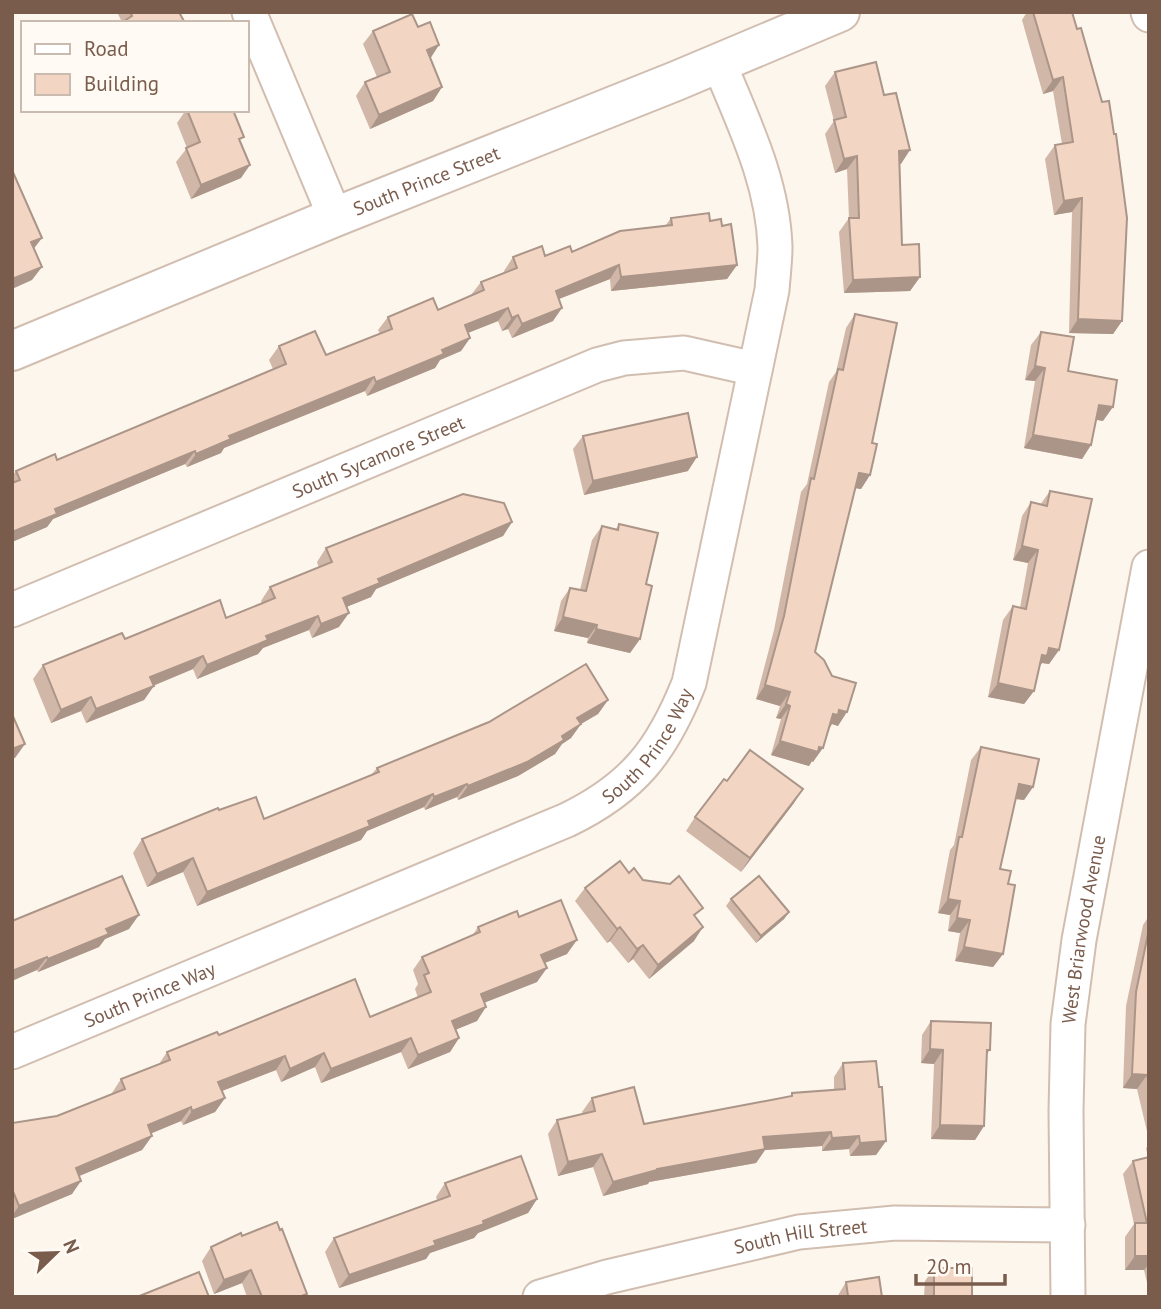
<svg xmlns="http://www.w3.org/2000/svg" width="1161" height="1309" font-family="'PT Sans',sans-serif">
  <style>
    .lines { fill: none; stroke-linecap: round; stroke-linejoin: round }
    .minor-casing { stroke: #d1beb0; stroke-width: 37 }
    .tertiary-casing { stroke: #d1beb0; stroke-width: 42 }
    .minor { stroke: #fff; stroke-width: 33 }
    .tertiary { stroke: #fff; stroke-width: 38 }
    .wall { fill: #d1b7a8 }
    .shaded-wall { fill: #aa9588 }
    .building { fill: #f3d5c3; stroke: #aa9588; stroke-width: 2 }
    .labels { text-anchor: middle; dominant-baseline: central; stroke-width: 6; stroke-linejoin: round; paint-order: stroke }
    .street-label { font-size: 19px; fill: #7a5c4d; stroke: #fffaf3 }
  </style>
  <rect width="100%" height="100%" fill="#fdf6ec"/>
  <g class="lines">
    <defs>
      <g id="minor">
        <path d="M249,12L335,217"/>
        <path d="M1148,12L1149,15"/>
        <path id="s1" d="M12,610L597,365L624,358L684,353L755,369"/>
        <path id="s2" d="M12,1052L567,820C633,788 662,751 689,683L772,290C773,276 775,261 775,247C773,181 743,122 719,63"/>
        <path id="s3" d="M540,1297L607,1277L799,1232L895,1223L1068,1225"/>
        <path id="s4" d="M1068,1297L1066,1111L1068,1024L1079,940L1149,567"/>
      </g>
      <g id="tertiary">
        <path id="s5" d="M12,351L335,217L676,81L840,12"/>
      </g>
    </defs>
    <use href="#minor" class="minor-casing"/>
    <use href="#tertiary" class="tertiary-casing"/>
    <use href="#minor" class="minor"/>
    <use href="#tertiary" class="tertiary"/>
  </g>
  <g class="wall">
    <path d="M117,12H179L122,22Z"/>
    <path d="M1027,12H1072L1122,321L1113,334L1069,333L1072,212L1054,215L1045,159L1055,145L1062,144L1053,91L1043,94L1022,20Z"/>
    <path d="M373,31L430,58L442,87L433,101L370,129L356,96L365,82L377,77L363,44Z"/>
    <path d="M835,72L901,164H900L902,245L920,277L910,291L844,293L839,232L849,218L847,169L835,173L825,134L834,121L825,86Z"/>
    <path d="M186,110H233L240,142L241,178L191,199L176,162L187,148L177,123Z"/>
    <path d="M671,218L710,221L722,226L737,265L727,279L611,291L610,279L559,299L553,321L512,338L508,329L502,331L498,321L468,333L470,338L461,351L440,360L435,368L367,396L365,391L224,448L221,453L187,467L185,464L53,519L47,527L12,542V476L16,471L57,460L273,369L269,360L279,346L326,355L380,334L378,330L388,317L438,310L471,295L481,282L504,272V271L513,257L545,256L572,252L666,225Z"/>
    <path d="M855,314L872,443L870,475L861,489L855,488L815,652L838,726L832,724L813,762L812,761L809,766L771,755L781,719L776,718L780,706L756,699L774,630L801,492L807,484L829,382L836,372L846,328Z"/>
    <path d="M1041,332L1103,421L1096,420L1091,445L1082,459L1024,448L1035,381L1025,380L1031,345Z"/>
    <path d="M583,436L688,471L584,495L573,449Z"/>
    <path d="M1050,491L1059,650L1049,664L1042,663L1039,667L1034,691L1024,704L988,697L1003,620L1013,606L1020,608L1028,563L1013,560L1022,516L1031,502L1040,505Z"/>
    <path d="M512,522L503,536L376,589L371,597L346,607L339,627L312,638L309,630L263,648L258,654L197,679L193,669L153,686L144,700L86,723L81,711L51,723L33,679L43,665L125,639L226,618L262,603L261,601L270,587L319,568L317,562L326,548Z"/>
    <path d="M619,524L646,584L640,639L630,653L587,643L588,638L554,631L561,601L570,588L580,590L592,540L602,526L616,529Z"/>
    <path d="M608,700L598,714L581,724L571,738L562,744L555,754L518,776L458,800L457,797L425,810L424,807L367,831L361,840L197,906L183,872L147,887L133,853L142,839L219,810L264,819L371,775L377,768Z"/>
    <path d="M981,747L1033,787L1024,800L1015,799L1000,869L1008,884L1003,954L993,967L955,961L960,933L948,931L950,915L938,913L950,850L954,845L971,760Z"/>
    <path d="M727,781L794,803L741,872L686,831L695,817Z"/>
    <path d="M629,873L643,880L696,918L694,941L649,979L633,959L628,963L610,941L607,943L575,901L585,888Z"/>
    <path d="M731,899L789,912L784,919L756,943L726,906Z"/>
    <path d="M1149,916V1140L1137,1089L1123,1088L1126,1006L1143,925Z"/>
    <path d="M519,917L567,954L545,963L537,982L484,1002L477,1021L456,1029L459,1038L450,1052L408,1069L401,1052L321,1083L315,1067L281,1082L276,1070L222,1091L225,1098L215,1112L183,1125L181,1121L151,1133L152,1136L142,1150L79,1176L72,1194L12,1219V1123L57,1116L112,1094V1093L121,1079L159,1064L167,1052L219,1035L370,1017L418,998L415,989L418,984L413,970L422,957L472,936L478,927Z"/>
    <path d="M12,921L129,929L105,939L99,947L38,972Z"/>
    <path d="M931,1021L990,1050L987,1054L984,1126L975,1140L931,1139L934,1064L921,1063L922,1035Z"/>
    <path d="M843,1063L879,1087L886,1141L876,1155L850,1156L849,1149L822,1151V1146L765,1150L756,1163L649,1182L648,1184L603,1196L593,1167L558,1176L548,1134L557,1120L583,1114L582,1112L592,1098L644,1124L790,1097L792,1093L834,1090V1077Z"/>
    <path d="M1149,1145V1291L1144,1270H1125V1237L1134,1224L1123,1174L1133,1161L1148,1158L1146,1148Z"/>
    <path d="M445,1183L537,1199L528,1213L478,1233L474,1238L430,1253L426,1259L339,1288L325,1252L334,1238L437,1200L436,1197Z"/>
    <path d="M280,1230L307,1294L305,1297H247L242,1283L214,1294L202,1261L211,1247L242,1236Z"/>
    <path d="M934,1268L972,1297H924L925,1281Z"/>
    <path d="M846,1282L882,1297H837Z"/>
  </g>
  <g class="shaded-wall">
    <path d="M439,45L430,59L427,50Z"/>
    <path d="M1063,77L1053,91L1043,94L1053,80Z"/>
    <path d="M442,87L433,101L370,129L379,115Z"/>
    <path d="M910,150L901,164L889,165L899,151Z"/>
    <path d="M857,156L847,169L835,173L844,159Z"/>
    <path d="M250,165L241,178L191,199L201,185Z"/>
    <path d="M1082,198L1072,212L1054,215L1064,201Z"/>
    <path d="M42,238L32,251L31,242Z"/>
    <path d="M619,265L610,279L546,304L556,291Z"/>
    <path d="M737,265L727,279L611,291L621,277Z"/>
    <path d="M42,267L32,280L12,289V279Z"/>
    <path d="M920,277L910,291L844,293L853,280Z"/>
    <path d="M508,308L498,321L455,338L465,325Z"/>
    <path d="M562,308L553,321L512,338L522,324Z"/>
    <path d="M518,315L508,329L502,331L512,318Z"/>
    <path d="M1078,319L1122,321L1113,334L1069,333Z"/>
    <path d="M470,338L461,351L440,360L435,368L367,396L376,382L442,350Z"/>
    <path d="M1035,366L1045,368L1035,381L1025,380Z"/>
    <path d="M374,377L365,391L224,448L221,453L187,467L196,454L229,436Z"/>
    <path d="M1099,405L1113,407L1103,421L1089,418Z"/>
    <path d="M1033,435L1091,445L1082,459L1024,448Z"/>
    <path d="M195,451L185,464L53,519L47,527L12,542V532L55,509Z"/>
    <path d="M697,457L688,471L584,495L593,481Z"/>
    <path d="M859,473L870,475L861,489L849,487Z"/>
    <path d="M512,522L503,536L376,589L371,597L334,612L343,598L378,579Z"/>
    <path d="M1022,546L1038,550L1028,563L1013,560Z"/>
    <path d="M349,613L339,627L312,638L321,624Z"/>
    <path d="M318,616L309,630L263,648L258,654L197,679L207,665L266,636Z"/>
    <path d="M563,617L597,625L588,638L554,631Z"/>
    <path d="M596,629L640,639L630,653L587,643Z"/>
    <path d="M1049,648L1059,650L1049,664L1042,663L1037,670L1042,655Z"/>
    <path d="M203,656L193,669L140,691L150,677Z"/>
    <path d="M998,683L1034,691L1024,704L988,697Z"/>
    <path d="M765,685L790,692L780,706L756,699Z"/>
    <path d="M154,686L144,700L86,723L96,709Z"/>
    <path d="M91,697L81,711L51,723L61,710Z"/>
    <path d="M608,700L598,714L567,732L577,718Z"/>
    <path d="M786,704L790,706L781,719L776,718Z"/>
    <path d="M839,710L847,712L838,726L832,724L828,729L833,714Z"/>
    <path d="M581,724L571,738L562,744L555,754L518,776L458,800L468,786Z"/>
    <path d="M780,741L823,748L813,762L812,761L809,766L771,755Z"/>
    <path d="M25,744L15,758L12,759V749Z"/>
    <path d="M467,784L457,797L425,810L434,797Z"/>
    <path d="M1019,784L1033,787L1024,800L1009,798Z"/>
    <path d="M803,789L794,803L741,872L750,858Z"/>
    <path d="M433,794L424,807L367,831L361,840L197,906L207,892L368,821Z"/>
    <path d="M193,858L183,872L147,887L157,874Z"/>
    <path d="M948,899L960,901L950,915L938,913Z"/>
    <path d="M789,912L784,919L756,943L761,936Z"/>
    <path d="M139,915L129,929L105,939L99,947L38,972L48,959L106,929Z"/>
    <path d="M957,918L970,920L960,933L948,931Z"/>
    <path d="M620,927L610,941L607,943L617,929Z"/>
    <path d="M703,927L694,941L649,979L658,965Z"/>
    <path d="M577,940L567,954L532,968L541,955Z"/>
    <path d="M643,945L633,959L628,963L637,949Z"/>
    <path d="M964,947L1003,954L993,967L955,961Z"/>
    <path d="M47,957L37,970L12,981V971Z"/>
    <path d="M547,968L537,982L471,1008L481,994Z"/>
    <path d="M486,1007L477,1021L443,1035L452,1021Z"/>
    <path d="M411,1038L401,1052L321,1083L331,1069Z"/>
    <path d="M459,1038L450,1052L408,1069L418,1055Z"/>
    <path d="M930,1049L943,1050L934,1064L921,1063Z"/>
    <path d="M324,1053L315,1067L281,1082L290,1069Z"/>
    <path d="M285,1056L276,1070L209,1096L218,1082Z"/>
    <path d="M1132,1074L1147,1075L1137,1089L1123,1088Z"/>
    <path d="M225,1098L215,1112L183,1125L192,1111Z"/>
    <path d="M191,1107L181,1121L138,1139L148,1125Z"/>
    <path d="M940,1125L984,1126L975,1140L931,1139Z"/>
    <path d="M831,1132L822,1146L765,1150L756,1163L649,1182L648,1184L603,1196L613,1182L763,1137Z"/>
    <path d="M152,1136L142,1150L67,1181L76,1168Z"/>
    <path d="M859,1136L849,1149L822,1151L832,1138Z"/>
    <path d="M886,1141L876,1155L850,1156L860,1143Z"/>
    <path d="M602,1154L593,1167L558,1176L568,1162Z"/>
    <path d="M81,1181L72,1194L12,1219V1216L19,1206Z"/>
    <path d="M537,1199L528,1213L478,1233L474,1238L430,1253L426,1259L339,1288L349,1275Z"/>
    <path d="M1135,1256H1149V1264L1144,1270H1125Z"/>
    <path d="M251,1270L242,1283L214,1294L224,1280Z"/>
  </g>
  <g class="building">
    <path d="M130,12H179L185,23H121L132,16Z"/>
    <path d="M1033,12H1072L1077,29L1081,28L1102,102L1109,101L1114,134H1116L1127,218L1122,321L1078,319L1082,198L1064,201L1055,145L1073,142L1063,77L1053,80Z"/>
    <path d="M412,14L418,27L430,22L439,45L427,50L442,87L379,115L365,82L390,72L373,31Z"/>
    <path d="M876,62L884,95L896,93L910,150L899,151L902,245L919,244L920,277L853,280L849,218H859L857,156L844,159L834,120L846,117L835,72Z"/>
    <path d="M187,110H233L244,137L239,139L250,165L201,185L186,148L200,142Z"/>
    <path d="M12,170L42,238L31,242L42,267L12,279Z"/>
    <path d="M709,213L710,221L721,219L722,226L731,224L737,265L621,277L619,265L556,291L562,308L522,324L518,315L512,318L508,308L465,325L470,338L442,350L444,354L376,382L374,377L229,436L231,439L196,454L195,451L55,509L57,514L12,532V483L20,480L16,471L55,454L57,460L286,364L279,346L315,331L326,355L392,329L388,317L433,298L438,310L484,290L481,282L517,268L513,257L542,246L545,256L570,246L572,252L620,231L672,225L671,218Z"/>
    <path d="M855,314L897,323L872,443L877,444L870,475L859,473L815,652L824,660L832,676L856,683L847,712L839,710L838,715L833,714L823,748L819,747L818,752L780,741L790,706L786,704L790,692L765,685L784,616L811,478L814,479L838,369L843,370Z"/>
    <path d="M1041,332L1074,337L1068,371L1117,380L1113,407L1099,405L1091,445L1033,435L1045,368L1035,366Z"/>
    <path d="M688,413L697,457L593,481L583,436Z"/>
    <path d="M1050,491L1092,499L1059,650L1049,648L1047,656L1042,655L1034,691L998,683L1013,606L1026,609L1038,550L1022,546L1031,502L1047,506Z"/>
    <path d="M463,494L504,503L512,522L378,579L380,583L343,598L349,613L321,624L318,616L266,636L268,640L207,665L203,656L150,677L154,686L96,709L91,697L61,710L43,665L122,633L125,639L220,600L226,618L275,598L270,587L332,562L326,548Z"/>
    <path d="M619,524L658,533L646,584L652,586L640,639L596,629L597,625L563,617L570,588L586,591L602,526L618,530Z"/>
    <path d="M586,664L608,700L577,718L581,724L562,736L564,740L527,762L468,786L467,784L434,797L433,794L368,821L370,826L207,892L193,858L157,874L142,839L218,808L219,810L256,797L264,819L379,772L377,768L489,722Z"/>
    <path d="M12,714L25,744L12,749Z"/>
    <path d="M981,747L1039,759L1033,787L1019,784L1000,869L1011,871L1008,884L1015,885L1003,954L964,947L970,920L957,918L960,901L948,899L959,837H962Z"/>
    <path d="M750,750L803,789L750,858L695,817L724,779L727,781Z"/>
    <path d="M620,861L629,873L634,868L643,880L670,884L679,876L703,908L694,915L703,927L658,965L643,945L637,949L620,927L617,929L585,888Z"/>
    <path d="M122,876L139,915L106,929L109,934L48,959L47,957L12,971V921Z"/>
    <path d="M759,876L789,912L761,936L731,899Z"/>
    <path d="M561,900L577,940L541,955L547,968L481,994L486,1007L452,1021L459,1038L418,1055L411,1038L331,1069L324,1053L290,1069L285,1056L218,1082L225,1098L192,1111L191,1107L148,1125L152,1136L76,1168L81,1181L19,1206L12,1189V1123L57,1116L125,1089L121,1079L170,1060L167,1052L217,1032L219,1035L355,979L370,1017L431,992L424,975L429,973L422,957L480,932L478,927L517,911L519,917Z"/>
    <path d="M1149,929V1083L1147,1075L1132,1074L1136,992Z"/>
    <path d="M931,1021L991,1023L990,1050H987L984,1126L940,1125L943,1050L930,1049Z"/>
    <path d="M876,1061L879,1087H882L886,1141L860,1143L859,1136L832,1138L831,1132L763,1137L765,1149L657,1169V1170L613,1182L602,1154L568,1162L557,1120L595,1111L592,1098L634,1087L644,1124L792,1096V1093L845,1089L843,1063Z"/>
    <path d="M521,1156L537,1199L483,1221L484,1224L434,1241L436,1245L349,1275L334,1238L450,1196L445,1183Z"/>
    <path d="M1149,1157V1256H1135V1223H1147L1133,1161Z"/>
    <path d="M277,1222L280,1230L282,1229L307,1294L299,1297H262L251,1270L224,1280L211,1247L241,1233L242,1236Z"/>
    <rect x="934" y="1268" width="38" height="29"/>
    <path d="M199,1272L209,1297H137Z"/>
    <path d="M879,1277L882,1297H840L848,1296L846,1282Z"/>
  </g>
  <g class="labels">
    <g class="street-label">
      <text stroke="none"><textPath href="#s5" startOffset="448">South Prince Street</textPath></text>
      <text stroke="none"><textPath href="#s1" startOffset="397">South Sycamore Street</textPath></text>
      <text stroke="none"><textPath href="#s2" startOffset="714">South Prince Way</textPath></text>
      <text stroke="none"><textPath href="#s4" startOffset="369">West Briarwood Avenue</textPath></text>
      <text stroke="none"><textPath href="#s2" startOffset="149">South Prince Way</textPath></text>
      <text stroke="none"><textPath href="#s3" startOffset="268">South Hill Street</textPath></text>
    </g>
  </g>
  <rect width="1161" height="1309" fill="none" stroke="#7a5c4d" stroke-width="28"/>
  <rect x="21" y="21" width="228" height="91" fill="#fffaf3" stroke="#cabbb1" stroke-width="2"/>
  <rect x="35" y="44" width="35" height="10" fill="#ffffff" stroke="#cabbb1" stroke-width="2"/>
  <text x="84" y="56" font-size="21" fill="#7a5c4d">Road</text>
  <rect x="35" y="74" width="35" height="21" fill="#f3d5c3" stroke="#cabbb1" stroke-width="2"/>
  <text x="84" y="91" font-size="21" fill="#7a5c4d">Building</text>
  <g transform="translate(56 1253) rotate(67)" stroke="#fffaf3" stroke-width="5" paint-order="stroke">
  <path d="M0-5L12 26L0 18L-12 26Z" fill="#7a5c4d"/>
  <text y="-10" font-size="19" font-weight="bold" text-anchor="middle" fill="#7a5c4d">N</text>
  </g>
  <path d="M916 1274v10h89v-10" fill="none" stroke="#7a5c4d" stroke-width="3.5"/>
  <text x="926" y="1274" font-size="21" fill="#7a5c4d" stroke="#fffaf3" stroke-width="5" paint-order="stroke">20 m</text>
</svg>
